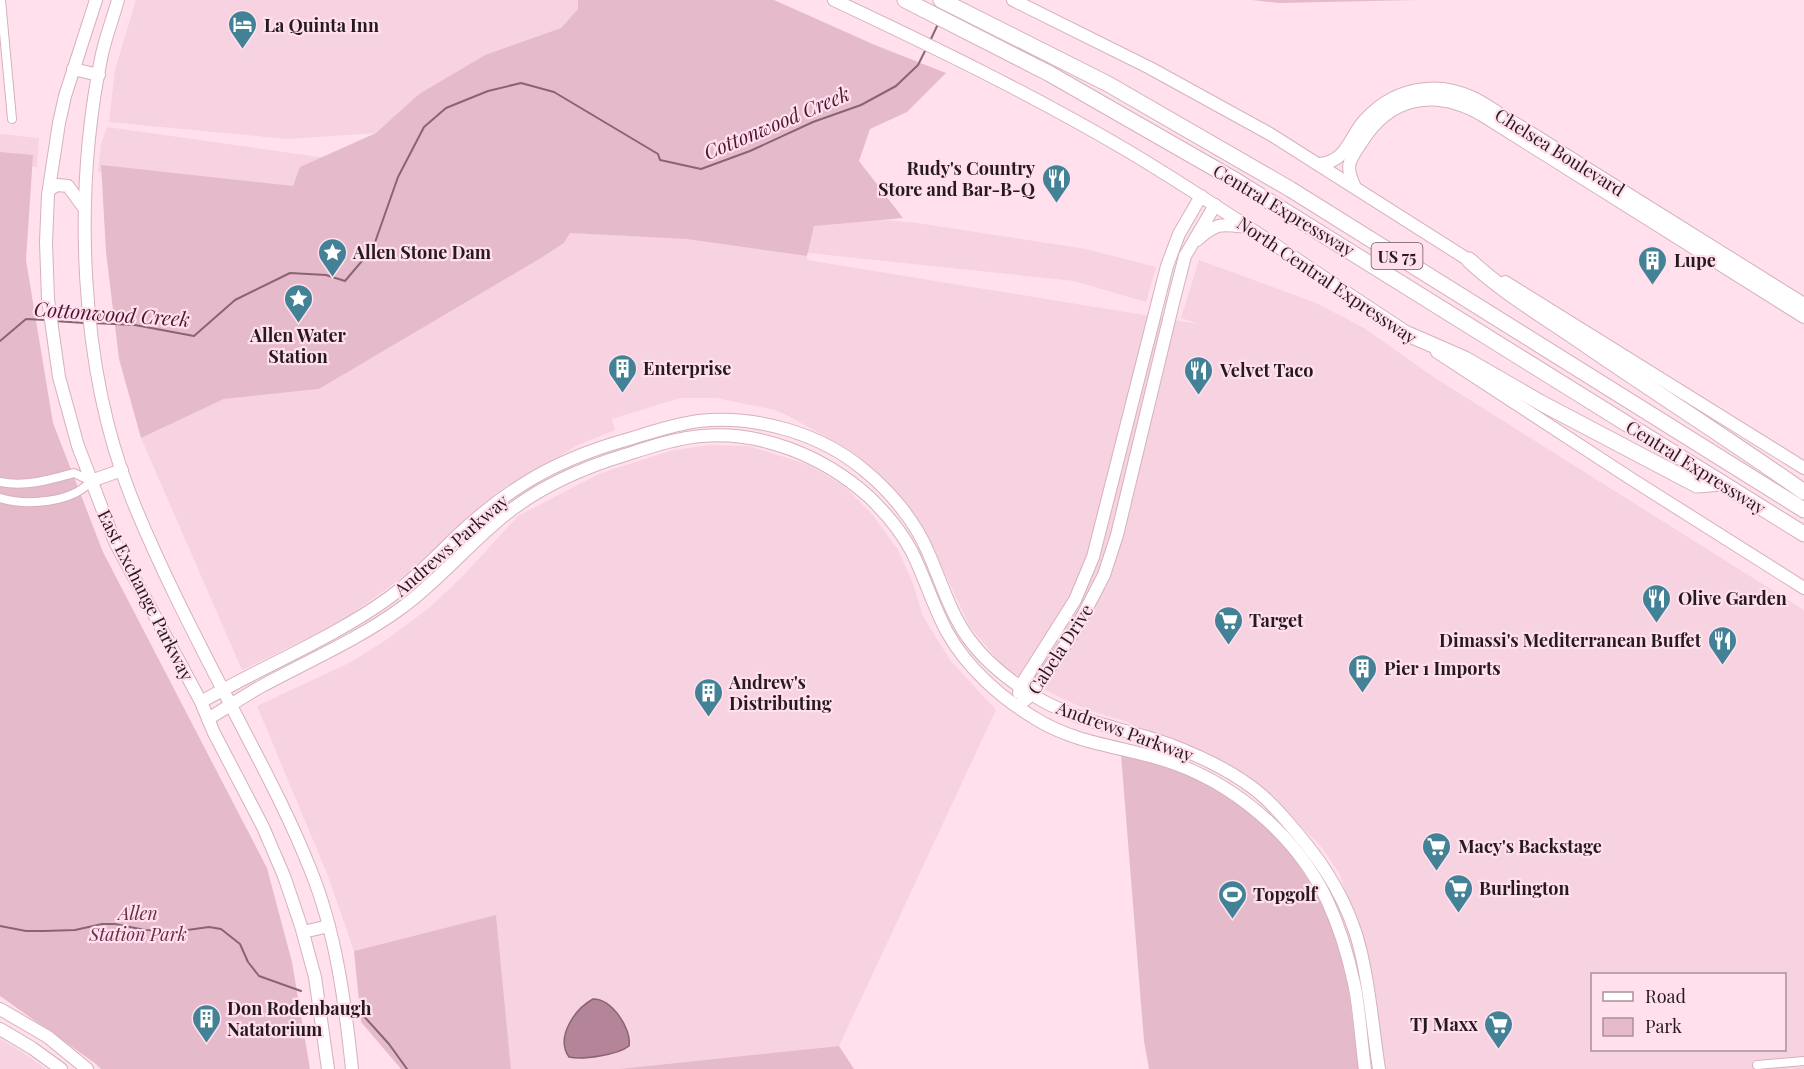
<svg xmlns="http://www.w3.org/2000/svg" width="1804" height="1069" font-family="'Playfair Display',serif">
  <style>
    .built { fill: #f7d2e1; fill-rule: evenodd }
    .green { fill: #e5bbcc }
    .water { fill: #b48498; stroke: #896474; stroke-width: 1.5 }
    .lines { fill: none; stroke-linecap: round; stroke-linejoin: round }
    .stream { stroke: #896474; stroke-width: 2 }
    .street-casing { stroke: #d5b1c0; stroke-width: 10 }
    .secondary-casing { stroke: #d5b1c0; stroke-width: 14 }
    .highway-casing { stroke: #d5b1c0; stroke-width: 17 }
    .street { stroke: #fff; stroke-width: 8 }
    .secondary { stroke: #fff; stroke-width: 12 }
    .highway { stroke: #fff; stroke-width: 15 }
    .labels { text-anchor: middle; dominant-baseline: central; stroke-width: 4.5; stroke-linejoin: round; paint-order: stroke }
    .shield { fill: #ffe0ec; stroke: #67555c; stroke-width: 1.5 }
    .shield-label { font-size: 16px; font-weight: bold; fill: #26191f }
    .poi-label { font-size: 18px; font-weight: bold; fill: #26191f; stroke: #ffe0ec; text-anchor: start }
    .street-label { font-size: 18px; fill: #26191f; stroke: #ffe0ec }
    .park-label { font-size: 18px; font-style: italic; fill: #682b49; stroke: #ffe0ec }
    .water-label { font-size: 20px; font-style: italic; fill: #4d1231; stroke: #ffe0ec }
  </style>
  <rect width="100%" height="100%" fill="#ffe0ec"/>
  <g class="built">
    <path d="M136,0H578V9L561,28L485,55L419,94L377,133L287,139L109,122L115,70Z"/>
    <path d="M107,127L390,167L382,200L98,172L101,144Z"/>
    <path d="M0,134L39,138L37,167L0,163Z"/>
    <path d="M437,176L917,223L1086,249L1156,267L1146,302L1074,281L714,243L807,256V260L1199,324L1181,318L1199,260L1316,303L1364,328L1435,378L1804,610V1069H1384L1352,910L1339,873L1320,845L1279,805L1215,759L1124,721L1088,710L1057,696L1006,670L970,627L931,544L904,502L875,470L848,449L790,417L775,410L716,398H680L612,419L615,430L578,445L544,466L416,568L337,624L242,670L141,438L224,399L319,389L541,258L564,243L570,233L655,237ZM1592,974H1784V1050H1592Z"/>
    <path d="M708,445L749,446L809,465L844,486L872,514L898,550L912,581L923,616L950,660L996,710L839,1046L619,1069H511L496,915L354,951L328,876L257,706L351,662L386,640L429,608L463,576L518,516L601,473L670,451Z"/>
    <path d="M0,1039L22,1052L46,1069H0Z"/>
  </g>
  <g class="green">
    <path d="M578,0H774L875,45L946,73L907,112L870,129L859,161L903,218L814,226L807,256L687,239L570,233L564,243L541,258L319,389L224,399L141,438L119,359L106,252L101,165L293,186L300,167L376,133L419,94L485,55L561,28L578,9Z"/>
    <path d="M1252,0H1416L1280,3Z"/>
    <path d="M0,152L33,155L26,260L53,423L103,552L267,868L292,962L310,1069H101L96,1064L0,996Z"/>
    <path d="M1121,755C1142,759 1163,764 1183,772C1263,803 1324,882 1344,965C1351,999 1354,1035 1359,1069H1149L1144,1041Z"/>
    <path d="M496,915L511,1069H401L361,1022L354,951Z"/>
    <path d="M839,1046L854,1069H619Z"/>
  </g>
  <path class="water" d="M593,999C612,999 632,1029 629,1046C618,1055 582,1060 569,1057C555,1037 575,1009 593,999Z"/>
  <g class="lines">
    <g class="stream">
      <path d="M930,41L938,24"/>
      <path d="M54,321L85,323"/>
      <path d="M93,323L135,325L194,336L235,300L290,273L326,275L345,281L373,248L398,177L424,127L446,108L488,91L521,83L554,92L658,154L660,160L701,169L750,151L813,122L861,105L896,86L918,65L926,49"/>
      <path d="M0,341L26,319L46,320"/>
      <path d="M0,926L26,931H44L75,930L102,924H115L145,930L180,931L209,927L221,929L240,944L248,962L259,976L301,991"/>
      <path d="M361,1013L389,1044L407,1069"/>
    </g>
    <defs>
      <g id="street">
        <path d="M1,0L12,119"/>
        <path d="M0,482C26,487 49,480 74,473L91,481C72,503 27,506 0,498"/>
        <path d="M1757,1065L1804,1061"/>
      </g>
      <g id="secondary">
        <path d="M96,0L65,96L59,123L48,195L46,242L48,299L59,377L78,446L115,542L201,702L214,733L263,827L284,876L301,926L315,977L328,1069"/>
        <path d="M118,0C113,18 106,36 102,54C73,193 79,367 132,499C163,576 202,649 240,723C265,771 291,820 311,871C336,933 345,1002 352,1069"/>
        <path d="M834,0C934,47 1033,95 1128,151C1227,210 1321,277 1417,339"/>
        <path d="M1013,0L1150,68L1270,134L1475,264"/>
        <path d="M73,69L99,75"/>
        <path d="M1320,164C1347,161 1349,138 1364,121C1380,103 1401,91 1426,89C1442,87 1457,91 1471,97C1483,102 1495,111 1506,118C1535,135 1563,153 1591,171C1662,216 1733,260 1804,304"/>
        <path d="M1354,185C1345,165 1349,161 1361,143C1390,96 1435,88 1482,115L1804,317"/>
        <path d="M49,190L57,185L68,186L84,208"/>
        <path d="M1197,240C1217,222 1221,224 1247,227"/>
        <path d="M1505,282L1804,468"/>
        <path d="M1437,352L1633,480L1804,588"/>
        <path d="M91,481L122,470"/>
        <path d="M1019,693L1020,687L1075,600L1093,557L1167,266L1179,234L1201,196"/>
        <path d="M201,702C263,666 332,639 390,597C414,579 435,558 456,537C477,517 501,498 525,483C557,463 593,449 629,439C652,432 675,424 699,421C756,415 820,433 864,470C890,491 915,521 928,552C941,581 950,613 969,639C988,665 1015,685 1043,701C1083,723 1129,730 1171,745C1197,755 1221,766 1243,781C1259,791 1273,805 1285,819C1317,855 1341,888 1356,934C1369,977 1372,1024 1379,1069"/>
        <path d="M1018,706L1032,694L1077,627L1104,575L1117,535L1173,303L1185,256L1215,205"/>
        <path d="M208,719C226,708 244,696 262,686C308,661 357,640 400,609C439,581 468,544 506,514C541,486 582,468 625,455C650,447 676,438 702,436C762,431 823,456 868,496C885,512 901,531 912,552C925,578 933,606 947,632C967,668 1001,698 1036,719C1077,744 1119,746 1164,760C1232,781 1296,835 1327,900C1339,926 1348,955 1354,983C1360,1011 1361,1041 1365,1069"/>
        <path d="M303,932L329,926"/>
        <path d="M0,1009L48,1037L87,1069"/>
        <path d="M0,1029L32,1048L61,1069"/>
      </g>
      <g id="highway">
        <path d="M905,0L1050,74L1235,180L1804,534"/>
        <path d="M941,0L1108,84L1290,189L1804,510"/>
        <path d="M1469,260C1501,290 1539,313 1576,338C1651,390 1729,439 1804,492"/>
        <path d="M1410,335L1465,359L1543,404L1697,485L1722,483"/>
      </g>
    </defs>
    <use href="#street" class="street-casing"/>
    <use href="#secondary" class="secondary-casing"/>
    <use href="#highway" class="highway-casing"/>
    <use href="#street" class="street"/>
    <use href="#secondary" class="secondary"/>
    <use href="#highway" class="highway"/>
  </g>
  <defs>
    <symbol id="hotel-pin" viewBox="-11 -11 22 30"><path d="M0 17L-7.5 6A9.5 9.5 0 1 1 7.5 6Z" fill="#438296" stroke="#ffe0ec"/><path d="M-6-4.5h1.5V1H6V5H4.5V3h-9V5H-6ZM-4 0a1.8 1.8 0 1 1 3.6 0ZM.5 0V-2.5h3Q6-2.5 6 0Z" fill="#fff"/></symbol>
    <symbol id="restaurant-pin" viewBox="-11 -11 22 30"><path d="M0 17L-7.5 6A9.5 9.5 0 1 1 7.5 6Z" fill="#438296" stroke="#ffe0ec"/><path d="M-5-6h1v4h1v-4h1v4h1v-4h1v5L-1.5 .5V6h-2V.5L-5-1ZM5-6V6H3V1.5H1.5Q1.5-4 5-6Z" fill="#fff"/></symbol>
    <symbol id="sight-pin" viewBox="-11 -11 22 30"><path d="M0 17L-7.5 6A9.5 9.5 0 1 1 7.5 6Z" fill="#438296" stroke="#ffe0ec"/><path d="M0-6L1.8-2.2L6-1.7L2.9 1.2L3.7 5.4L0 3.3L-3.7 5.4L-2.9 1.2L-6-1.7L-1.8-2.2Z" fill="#fff"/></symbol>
    <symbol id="building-pin" viewBox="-11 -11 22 30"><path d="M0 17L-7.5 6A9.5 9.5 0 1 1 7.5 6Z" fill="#438296" stroke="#ffe0ec"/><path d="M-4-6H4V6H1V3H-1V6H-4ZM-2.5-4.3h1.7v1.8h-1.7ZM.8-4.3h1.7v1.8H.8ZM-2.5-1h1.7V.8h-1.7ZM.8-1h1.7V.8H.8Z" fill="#fff"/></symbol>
    <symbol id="supermarket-pin" viewBox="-11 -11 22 30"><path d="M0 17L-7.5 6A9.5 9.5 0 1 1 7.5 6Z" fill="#438296" stroke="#ffe0ec"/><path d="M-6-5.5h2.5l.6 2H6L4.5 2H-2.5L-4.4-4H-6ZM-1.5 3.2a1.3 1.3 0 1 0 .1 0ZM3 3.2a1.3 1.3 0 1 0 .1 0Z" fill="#fff"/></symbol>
    <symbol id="stadium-pin" viewBox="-11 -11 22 30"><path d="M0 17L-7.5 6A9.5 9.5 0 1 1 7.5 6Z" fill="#438296" stroke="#ffe0ec"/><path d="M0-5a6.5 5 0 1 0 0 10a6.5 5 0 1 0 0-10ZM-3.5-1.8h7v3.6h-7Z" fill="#fff"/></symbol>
  </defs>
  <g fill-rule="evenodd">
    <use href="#hotel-pin" x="226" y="8" width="33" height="45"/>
    <use href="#restaurant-pin" x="1040" y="162" width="33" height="45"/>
    <use href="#sight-pin" x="316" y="236" width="33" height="45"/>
    <use href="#building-pin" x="1636" y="244" width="33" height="45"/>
    <use href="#sight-pin" x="282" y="282" width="33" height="45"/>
    <use href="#building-pin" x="606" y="352" width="33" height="45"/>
    <use href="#restaurant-pin" x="1182" y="354" width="33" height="45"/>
    <use href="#restaurant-pin" x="1640" y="582" width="33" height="45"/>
    <use href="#supermarket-pin" x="1212" y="604" width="33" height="45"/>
    <use href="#restaurant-pin" x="1706" y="624" width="33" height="45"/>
    <use href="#building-pin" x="1346" y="652" width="33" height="45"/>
    <use href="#building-pin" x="692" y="676" width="33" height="45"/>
    <use href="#supermarket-pin" x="1420" y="830" width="33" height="45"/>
    <use href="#supermarket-pin" x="1442" y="872" width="33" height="45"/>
    <use href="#stadium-pin" x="1216" y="878" width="33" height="45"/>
    <use href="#building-pin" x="190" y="1002" width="33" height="45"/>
    <use href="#supermarket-pin" x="1482" y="1008" width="33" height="45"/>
  </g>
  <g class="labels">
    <rect class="shield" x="1371.5" y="243" width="51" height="26" rx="4.5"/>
    <g class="shield-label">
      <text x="1397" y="256">US 75</text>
    </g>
    <g class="poi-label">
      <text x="264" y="25">La Quinta Inn</text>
      <text x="1035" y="168" text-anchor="end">Rudy's Country<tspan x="1035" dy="21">Store and Bar-B-Q</tspan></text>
      <text x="353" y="252">Allen Stone Dam</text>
      <text x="1674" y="260">Lupe</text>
      <text x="298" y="335" text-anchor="middle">Allen Water<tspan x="298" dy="21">Station</tspan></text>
      <text x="643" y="368">Enterprise</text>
      <text x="1220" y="370">Velvet Taco</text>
      <text x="1678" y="598">Olive Garden</text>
      <text x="1249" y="620">Target</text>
      <text x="1701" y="640" text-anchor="end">Dimassi's Mediterranean Buffet</text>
      <text x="1384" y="668">Pier 1 Imports</text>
      <text x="729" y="682">Andrew's<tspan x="729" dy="21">Distributing</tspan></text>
      <text x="1458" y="846">Macy's Backstage</text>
      <text x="1479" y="888">Burlington</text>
      <text x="1253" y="894">Topgolf</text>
      <text x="227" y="1008">Don Rodenbaugh<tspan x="227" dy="21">Natatorium</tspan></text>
      <text x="1478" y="1024" text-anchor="end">TJ Maxx</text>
    </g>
    <g class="street-label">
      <text transform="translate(1560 152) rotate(32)">Chelsea Boulevard</text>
      <text transform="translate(1284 210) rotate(31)">Central Expressway</text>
      <text transform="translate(1327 280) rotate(34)">North Central Expressway</text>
      <text transform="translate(1696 467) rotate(32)">Central Expressway</text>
      <text transform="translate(451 545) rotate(-41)">Andrews Parkway</text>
      <text transform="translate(146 595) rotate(63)">East Exchange Parkway</text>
      <text transform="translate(1060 649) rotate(-57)">Cabela Drive</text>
      <text transform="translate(1125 731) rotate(20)">Andrews Parkway</text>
    </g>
    <g class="park-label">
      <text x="138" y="913">Allen<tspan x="138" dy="21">Station Park</tspan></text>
    </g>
    <g class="water-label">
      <text transform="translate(776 122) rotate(-23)">Cottonwood Creek</text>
      <text transform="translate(112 313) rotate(4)">Cottonwood Creek</text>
    </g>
  </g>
  <rect x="1591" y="973" width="195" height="78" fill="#ffe0ec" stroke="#a8909a" stroke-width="1.5"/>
  <rect x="1603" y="992" width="30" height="9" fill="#ffffff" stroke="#a8909a" stroke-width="1.5"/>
  <text x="1645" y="1003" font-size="18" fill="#26191f">Road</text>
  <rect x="1603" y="1018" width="30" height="18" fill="#e5bbcc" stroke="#a8909a" stroke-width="1.5"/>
  <text x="1645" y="1033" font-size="18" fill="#26191f">Park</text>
</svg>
